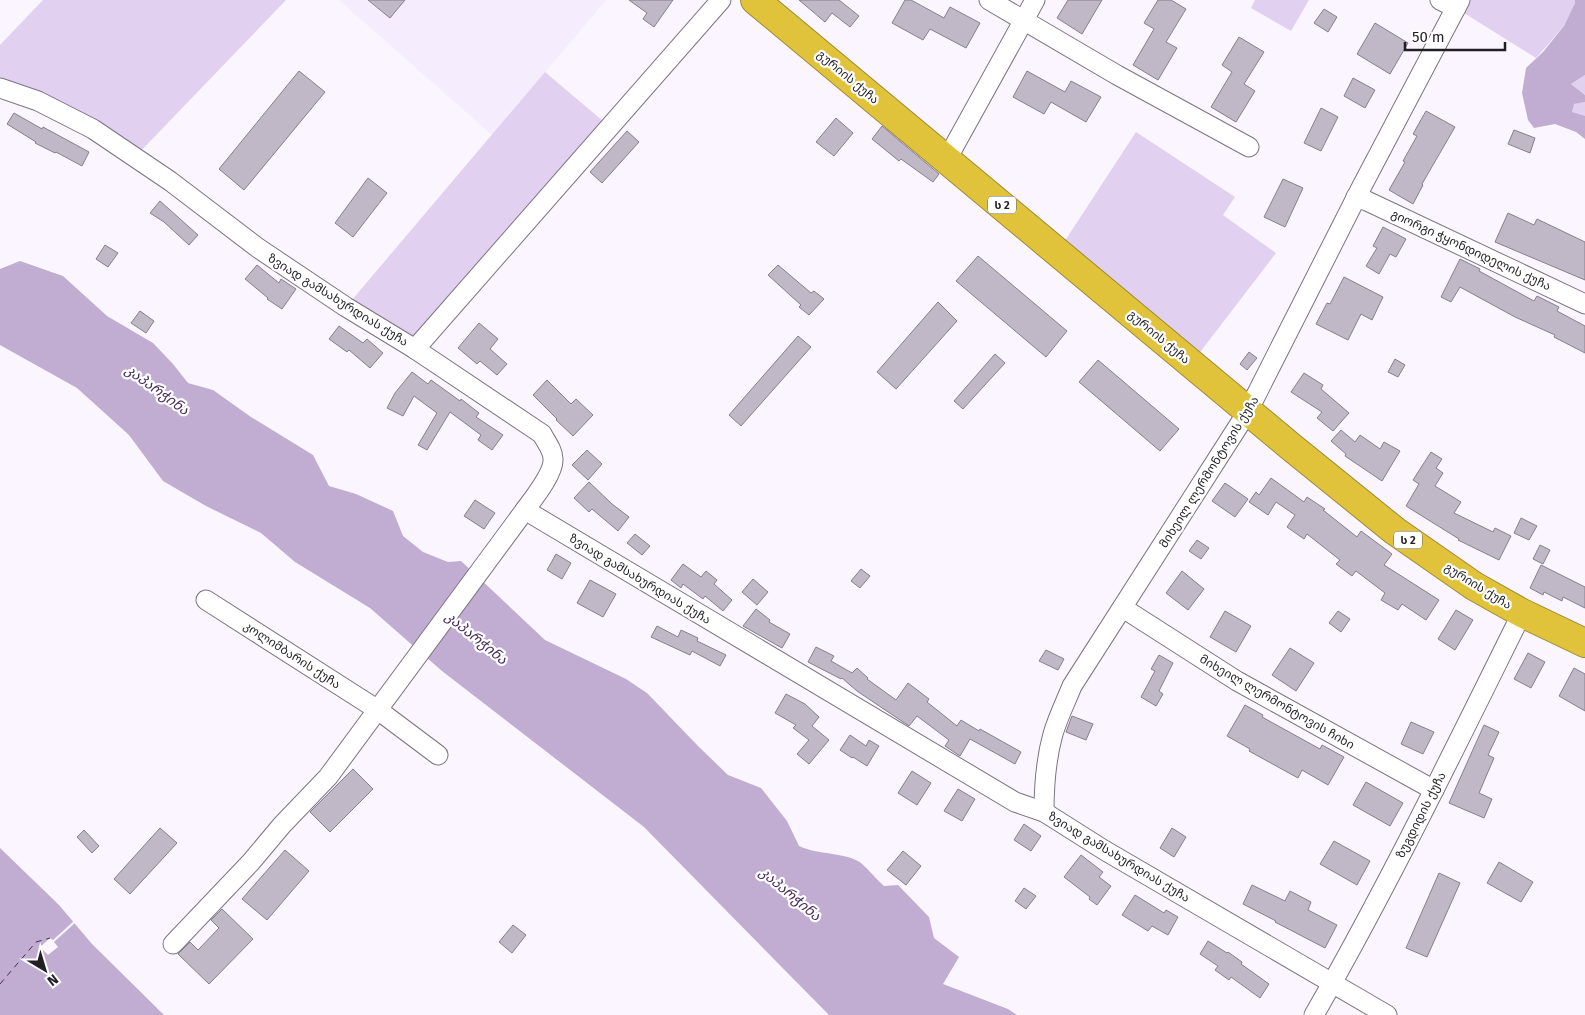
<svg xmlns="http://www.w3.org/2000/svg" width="1585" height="1015" font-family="'Fira Sans','Noto Sans Georgian',sans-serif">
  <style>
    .built { fill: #f5ecfe }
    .green { fill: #e1d0f0 }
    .water { fill: #c1acd2 }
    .pier { fill: #faf5ff }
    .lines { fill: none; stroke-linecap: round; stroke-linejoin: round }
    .ferry { stroke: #482c5c; stroke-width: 1; stroke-dasharray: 6 5; stroke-linecap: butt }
    .building { fill: #c0b8c6; stroke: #877f8d }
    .minor-casing { stroke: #7c7582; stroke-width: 21 }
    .highway-casing { stroke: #9e8a33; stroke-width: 30 }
    .minor { stroke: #fff; stroke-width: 19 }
    .highway { stroke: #e1c33b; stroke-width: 28 }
    .labels { text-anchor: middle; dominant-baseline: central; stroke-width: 4.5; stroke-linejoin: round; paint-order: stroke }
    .shield { fill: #fff; stroke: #646266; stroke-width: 1 }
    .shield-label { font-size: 11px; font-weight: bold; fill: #221f24 }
    .street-label { font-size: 12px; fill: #221f24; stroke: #fff }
    .water-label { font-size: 14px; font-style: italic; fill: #482c5c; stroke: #fff }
  </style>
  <rect width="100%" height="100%" fill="#faf5ff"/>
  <path class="built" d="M339,0H606L492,135Z"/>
  <g class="green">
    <path d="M43,0H286L135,157L0,88V45Z"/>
    <path d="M1255,0H1309L1291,31L1251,8Z"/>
    <path d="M1460,0H1575V3L1564,26L1536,58L1456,8Z"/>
    <path d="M545,72L610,127L415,349L346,307Z"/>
    <path d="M1585,75V95L1571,84Z"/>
    <path d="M1585,102V116L1572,113L1573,104Z"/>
    <path d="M1136,132L1235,197L1223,215L1276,253L1191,364L1057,253Z"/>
  </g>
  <g class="water">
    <path d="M1575,0H1585V75L1571,84L1585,95V102L1574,104L1572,112L1585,116V139L1576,132L1555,124L1534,128L1528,120L1522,93L1526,68L1543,52L1564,26L1575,3Z"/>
    <path d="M20,261L63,276L107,316L153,343L173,364L188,383L213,390L251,417L313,455L329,486L356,494L393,511L403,536L423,552L448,562L461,561L545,640L626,679L647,693L698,746L728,775L761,788L787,821L799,846C817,855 846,852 861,863C869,870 876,879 884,886L898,885L929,917L934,938L959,957L943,984L1008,1009L1017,1015H829L644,827L442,671L370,608L295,562L261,533L206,506L163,481L129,435L77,388L0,345V269Z"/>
    <path d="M0,848L59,905L92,944L164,1015H0Z"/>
  </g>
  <path class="pier" d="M75,920L76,922L54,942L58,947L48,955L40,947L50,938L53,940Z"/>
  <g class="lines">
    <path class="ferry" d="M0,984L36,942L50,938"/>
  </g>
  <g class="building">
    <path d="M368,0H405L390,18Z"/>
    <path d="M629,0H673L654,27L643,19L647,13Z"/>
    <path d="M799,0H839L859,16L850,27L832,13L825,22Z"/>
    <path d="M905,0H911L944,18L950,7L980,23L966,48L930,29L923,40L892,23Z"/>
    <path d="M1068,0H1102L1082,34L1057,18Z"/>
    <path d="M1158,0H1171L1186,9L1166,42L1177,48L1158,80L1133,65L1154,29L1144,23Z"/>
    <path d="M1324,9L1337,17L1328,32L1314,23Z"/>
    <path d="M1375,23L1408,43L1390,74L1357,54Z"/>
    <path d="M1239,37L1264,52L1244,84L1255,91L1236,122L1211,107L1232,72L1222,65Z"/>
    <path d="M299,71L325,92L244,190L219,169Z"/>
    <path d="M1027,71L1065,92L1071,81L1101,97L1086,122L1051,102L1044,114L1013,97Z"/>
    <path d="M1353,78L1375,90L1365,108L1344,96Z"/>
    <path d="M1321,108L1338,117L1321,151L1304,143Z"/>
    <path d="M1426,111L1455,127L1422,184L1423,185L1413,204L1389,190L1405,162L1403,161L1417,136L1413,134Z"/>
    <path d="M14,113L42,129L43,127L89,152L82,166L56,152L55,153L35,143L36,142L7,124Z"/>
    <path d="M836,118L853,133L834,156L816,142Z"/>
    <path d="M882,126L939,174L933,182L901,159L899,161L872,139Z"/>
    <path d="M1514,130L1535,138L1530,153L1508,144Z"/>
    <path d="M627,131L639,142L602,183L590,172Z"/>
    <path d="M368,178L387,193L353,237L335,223Z"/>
    <path d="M1283,179L1303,188L1285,227L1264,217Z"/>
    <path d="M160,201L198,235L189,245L164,222L150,213Z"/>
    <path d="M1508,213L1534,225L1537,219L1585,242V280L1495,242Z"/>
    <path d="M1383,227L1406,239L1396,257L1390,254L1379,274L1366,266L1377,248L1373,246Z"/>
    <path d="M105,245L118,253L108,267L96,259Z"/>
    <path d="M978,256L1067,331L1046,357L956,281Z"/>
    <path d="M1460,259L1480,269L1479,271L1534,301L1537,296L1559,307L1557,311L1585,326V353L1554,337L1555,335L1515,317L1460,287L1451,302L1441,297Z"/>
    <path d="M257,265L279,283L281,279L296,289L282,309L267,299L268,298L245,279Z"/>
    <path d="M778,265L811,293L814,291L824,299L809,315L799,307L801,305L768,275Z"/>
    <path d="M1344,277L1383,297L1372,320L1361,314L1348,340L1316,324L1327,303L1330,304Z"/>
    <path d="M938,302L957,321L896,389L877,372Z"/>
    <path d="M140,311L154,321L146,333L131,323Z"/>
    <path d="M479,323L498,339L490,349L507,364L497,375L480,361L477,364L458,348Z"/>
    <path d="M339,326L363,343L367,339L383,353L370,368L349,350L347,352L329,339Z"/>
    <path d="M798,336L811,347L741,426L729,415Z"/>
    <path d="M1249,352L1257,358L1247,370L1240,364Z"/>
    <path d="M995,354L1005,363L963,409L954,401Z"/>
    <path d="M1395,359L1405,365L1398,377L1388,372Z"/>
    <path d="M1098,360L1179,429L1160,451L1079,382Z"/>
    <path d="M412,372L428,384L431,380L460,401L461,399L479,413L476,417L503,435L492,450L478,440L481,435L450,412L427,450L418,445L437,413L414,396L403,416L387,408L395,393Z"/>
    <path d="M1304,373L1323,385L1321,389L1349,413L1333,431L1317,418L1322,412L1291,392Z"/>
    <path d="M547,380L571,404L576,399L593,415L573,436L556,420L557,419L533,395Z"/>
    <path d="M1341,430L1355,442L1360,435L1380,449L1384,442L1400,451L1382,481L1345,456L1346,454L1331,441Z"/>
    <path d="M587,450L602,464L588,480L572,465Z"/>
    <path d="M1431,452L1442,459L1436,468L1443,473L1435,486L1461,502L1454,513L1493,532L1495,528L1511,536L1499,560L1458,540L1459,539L1406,506L1419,484L1413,480Z"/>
    <path d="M1271,478L1304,502L1307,497L1325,509L1323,510L1357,537L1361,531L1392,554L1384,565L1439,600L1426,620L1402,604L1398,610L1381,600L1385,593L1356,571L1352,576L1336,564L1340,560L1307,534L1304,539L1287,527L1295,515L1276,502L1268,515L1249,502L1256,492L1259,495Z"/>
    <path d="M589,482L612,504L629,517L618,531L592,509L589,512L574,498Z"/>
    <path d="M1225,483L1248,499L1235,517L1212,501Z"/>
    <path d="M475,500L495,513L484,529L464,516Z"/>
    <path d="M1521,518L1537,526L1529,540L1514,533Z"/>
    <path d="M635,534L650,546L642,555L627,543Z"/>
    <path d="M1197,540L1209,548L1201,559L1189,551Z"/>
    <path d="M1540,545L1550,550L1543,564L1533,559Z"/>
    <path d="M556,554L571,563L562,579L547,570Z"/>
    <path d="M683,564L701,577L706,571L717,580L714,584L732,600L723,611L705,596L703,599L683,584L681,588L671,580Z"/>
    <path d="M1541,565L1585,587V608L1563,597L1562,601L1544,592L1543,595L1530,588Z"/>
    <path d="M861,569L870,576L860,588L851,581Z"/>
    <path d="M1182,571L1204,589L1188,610L1166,593Z"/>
    <path d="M753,579L768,592L757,605L742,592Z"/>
    <path d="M590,580L616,594L603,617L577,603Z"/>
    <path d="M756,609L770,620L769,622L790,634L782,648L743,626Z"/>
    <path d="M1456,610L1473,620L1455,650L1438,639Z"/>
    <path d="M1225,611L1251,626L1236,652L1210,637Z"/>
    <path d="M1338,611L1350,619L1341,632L1329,623Z"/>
    <path d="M657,626L678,637L681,630L698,638L697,641L726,655L720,666L692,651L690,655L651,637Z"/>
    <path d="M816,647L834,656L831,661L852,673L857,668L868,678L867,679L896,700L908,683L929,699L927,702L957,726L961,720L979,731L980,729L1021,752L1015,764L970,739L960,756L945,746L949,740L917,716L909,726L857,691L842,678L841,679L808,662Z"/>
    <path d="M1290,648L1314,663L1296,691L1272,675Z"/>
    <path d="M1046,650L1064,659L1058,670L1039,661Z"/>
    <path d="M1528,653L1545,662L1531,688L1514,679Z"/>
    <path d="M1159,655L1173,663L1159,691L1163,694L1156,706L1141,697L1155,671L1151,669Z"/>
    <path d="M1574,668L1585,674V711L1559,696Z"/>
    <path d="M786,694L805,704L819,717L812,726L829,740L809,764L797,754L809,740L793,728L796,725L775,713Z"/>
    <path d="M1245,705L1263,715L1262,717L1320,749L1322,745L1344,757L1328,785L1302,770L1298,778L1249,751L1250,749L1227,736Z"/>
    <path d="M1072,716L1093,724L1086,740L1066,732Z"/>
    <path d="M1411,722L1434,732L1423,754L1401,744Z"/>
    <path d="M1484,725L1499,732L1488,755L1494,758L1479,793L1492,799L1484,818L1449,803Z"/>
    <path d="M850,735L866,746L869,740L879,746L867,766L853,757L852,758L840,750Z"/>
    <path d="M353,769L373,789L330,832L310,812Z"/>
    <path d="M912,771L931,783L917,805L898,793Z"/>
    <path d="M1366,782L1403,803L1390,826L1353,805Z"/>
    <path d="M958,789L975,799L962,821L944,811Z"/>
    <path d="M1024,824L1041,836L1031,851L1014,840Z"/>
    <path d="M160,828L177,843L130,894L114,879Z"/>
    <path d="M1172,828L1186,837L1174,857L1160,848Z"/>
    <path d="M84,830L99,846L92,853L77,837Z"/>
    <path d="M1334,841L1370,861L1357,885L1320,864Z"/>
    <path d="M285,850L309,871L267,920L242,899Z"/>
    <path d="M903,851L921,866L906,885L887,870Z"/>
    <path d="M1081,855L1103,872L1099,877L1111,886L1097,905L1089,899L1090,897L1064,877Z"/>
    <path d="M1499,862L1533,882L1521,902L1487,883Z"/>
    <path d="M1439,873L1460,883L1427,957L1406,948Z"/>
    <path d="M1252,885L1285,901L1290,891L1311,902L1308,910L1337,925L1325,948L1275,922L1276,921L1243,904Z"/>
    <path d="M1024,888L1036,896L1026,909L1015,901Z"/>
    <path d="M1135,895L1164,913L1166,910L1178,917L1168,935L1152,926L1148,931L1122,915Z"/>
    <path d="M222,909L253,939L209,984L178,954L190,942L198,950L219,928L211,920Z"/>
    <path d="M513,925L526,935L512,953L499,942Z"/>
    <path d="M1208,941L1227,953L1228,952L1242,962L1241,964L1269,984L1260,998L1231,977L1229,980L1215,970L1218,966L1200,954Z"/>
  </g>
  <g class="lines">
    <defs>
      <g id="minor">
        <path d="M989,0L1117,75L1249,147"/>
        <path d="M1440,0L1456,8"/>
        <path d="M0,88L38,101L93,129L170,181L258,248L346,307L415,349L542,434C546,442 553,450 553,459C554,473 533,499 525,510L328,777L282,825L251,862L173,944"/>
        <path d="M947,159L1035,0"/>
        <path d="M1356,197L1367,201L1585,304"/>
        <path d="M415,349L721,0"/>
        <path d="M525,510L1015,802L1044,812L1104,850L1387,1015"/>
        <path d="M206,600L378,710L438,755"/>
        <path d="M1123,608L1237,681L1434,790"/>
        <path d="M1044,812C1044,786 1046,759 1053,734C1058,717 1066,701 1072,686L1248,411L1362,186L1460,0"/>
        <path d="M1314,1015C1389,884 1455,748 1522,613"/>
      </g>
      <path id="highway" d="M755,0L1290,446L1395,531L1474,586L1522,613L1585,643"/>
    </defs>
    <use href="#minor" class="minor-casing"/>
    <use href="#highway" class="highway-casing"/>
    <use href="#minor" class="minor"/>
    <use href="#highway" class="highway"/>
  </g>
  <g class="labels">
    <g class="shield">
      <rect x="988" y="196.5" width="28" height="17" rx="4"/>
      <rect x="1394" y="531.5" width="28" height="17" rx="4"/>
    </g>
    <g class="shield-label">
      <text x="1002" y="205">ს 2</text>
      <text x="1408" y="540">ს 2</text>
    </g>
    <g class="street-label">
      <text transform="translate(848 77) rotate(40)">გურიის ქუჩა</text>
      <text transform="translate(1471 250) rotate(25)">გიორგი ჭყონდიდელის ქუჩა</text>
      <text transform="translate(338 300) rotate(32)">ზვიად გამსახურდიას ქუჩა</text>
      <text transform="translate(1159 337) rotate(40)">გურიის ქუჩა</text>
      <text transform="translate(1209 472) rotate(-58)">მიხეილ ლერმონტოვის ქუჩა</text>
      <text transform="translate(640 579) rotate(31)">ზვიად გამსახურდიას ქუჩა</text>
      <text transform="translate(1478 586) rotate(32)">გურიის ქუჩა</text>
      <text transform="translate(292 655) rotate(33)">კოლიმბარის ქუჩა</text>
      <text transform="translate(1277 702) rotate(30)">მიხეილ ლერმონტოვის ჩიხი</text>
      <text transform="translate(1421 815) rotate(-63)">ზუგდიდის ქუჩა</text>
      <text transform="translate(1119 857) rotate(31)">ზვიად გამსახურდიას ქუჩა</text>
    </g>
    <g class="water-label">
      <text transform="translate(157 390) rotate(36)">კაპარჭინა</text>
      <text transform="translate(476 638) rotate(39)">კაპარჭინა</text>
      <text transform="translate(790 894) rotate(40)">კაპარჭინა</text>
    </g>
  </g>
  <g transform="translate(45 970) rotate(142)" stroke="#ffffff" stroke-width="4" paint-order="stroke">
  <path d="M0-4L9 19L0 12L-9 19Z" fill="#221f24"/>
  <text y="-8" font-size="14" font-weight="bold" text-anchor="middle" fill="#221f24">N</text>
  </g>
  <path d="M1405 42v8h100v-8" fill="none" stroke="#221f24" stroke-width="2.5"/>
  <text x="1412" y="42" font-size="15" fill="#221f24" stroke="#ffffff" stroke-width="4" paint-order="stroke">50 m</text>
</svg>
